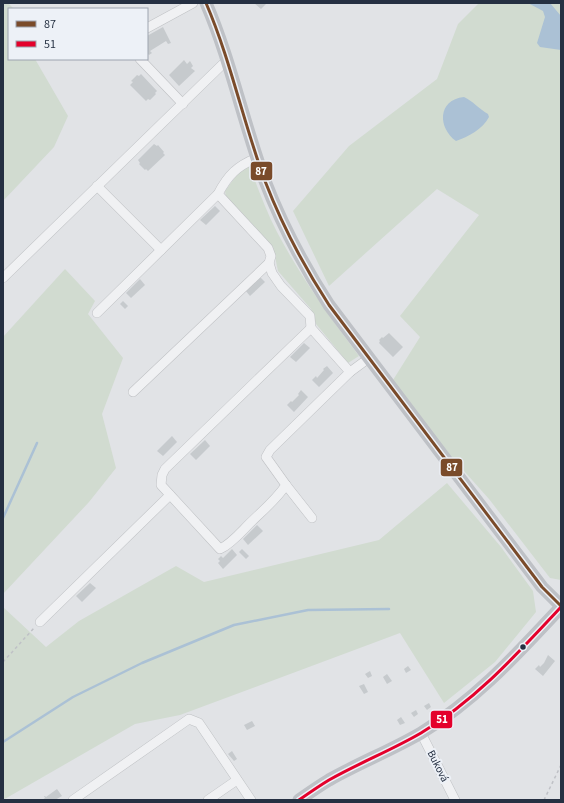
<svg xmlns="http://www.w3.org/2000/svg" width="564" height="803" font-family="'Source Sans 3',sans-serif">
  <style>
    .green { fill: #d1dbd0 }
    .water { fill: #abc1d5 }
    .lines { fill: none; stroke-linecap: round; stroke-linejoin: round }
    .stream { stroke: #abc1d5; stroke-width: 2.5 }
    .building { fill: #c6cacd }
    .street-casing { stroke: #bfc1c4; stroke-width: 10 }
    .path { stroke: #bfc1c6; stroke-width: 1.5; stroke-dasharray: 3 3; stroke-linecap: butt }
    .street { stroke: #f0f1f3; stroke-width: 9 }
    .secondary { stroke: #bec1c6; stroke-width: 13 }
    .bus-1-casing { stroke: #edf1f7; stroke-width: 6 }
    .bus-2-casing { stroke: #edf1f7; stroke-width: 6 }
    .bus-1 { stroke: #7a4b2a; stroke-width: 3 }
    .bus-2 { stroke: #e4002b; stroke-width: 3 }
    .bus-dot { fill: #253042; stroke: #edf1f7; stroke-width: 1.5 }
    .labels { text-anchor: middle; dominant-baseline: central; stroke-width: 4; stroke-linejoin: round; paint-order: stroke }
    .street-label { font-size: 11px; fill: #253042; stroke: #edf1f7 }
    .line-badge { stroke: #edf1f7; stroke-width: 1.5 }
    .badge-label { font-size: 11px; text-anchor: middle; font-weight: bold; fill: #fff }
  </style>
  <rect width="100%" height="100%" fill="#e1e3e6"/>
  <g class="green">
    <path d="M3,3H8L14,9H9V59H35L68,116L54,147L3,201Z"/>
    <path d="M479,3H561V580L550,578L489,499L448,453L393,380L420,337L400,316L479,215L437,189L329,286L293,211L349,146L437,79L458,24Z"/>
    <path d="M249,165C258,188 266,211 277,232C300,276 330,317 359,356L348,363L316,324L311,309L278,271L273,247L226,197L225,191L242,168Z"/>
    <path d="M65,269L95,301L88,314L123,358L102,414L116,468L89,502L3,594V337Z"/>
    <path d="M447,483L501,547L533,591L536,612L495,662L444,703L400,633L180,715L135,724L3,800V607L46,647L79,621L176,566L204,582L379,540Z"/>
  </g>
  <g class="water">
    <path d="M528,3H550L561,16V50L540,47L537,43L545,17L543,11Z"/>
    <path d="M464,97C473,101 479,109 488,114L489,117C483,129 468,137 456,141C438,128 437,100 464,97Z"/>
  </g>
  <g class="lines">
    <g class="stream">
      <path d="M3,518L37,443"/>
      <path d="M3,742L73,697L142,663L234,625L308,610L389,609"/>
    </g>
  </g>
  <g class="building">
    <path d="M254,3H267L261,9Z"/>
    <path d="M163,27L171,43L168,44L166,41L150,51L152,53L149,55L147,53V36Z"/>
    <path d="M184,60L187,64L190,61L193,66L191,68L195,71L179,86L169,75Z"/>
    <path d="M141,74L157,91L155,93L156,94L150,100L148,99L146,101L130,85L133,82L131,81L137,75L139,76Z"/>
    <path d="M154,144L157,146L158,145L164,152L163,153L165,155L148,171L146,169L145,170L139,164L140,163L138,160Z"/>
    <path d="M215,206L220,211L206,225L200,220Z"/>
    <path d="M259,276L265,282L250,296L245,290Z"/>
    <path d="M140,279L145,285L131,298L126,293Z"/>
    <path d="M123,301L128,306L125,309L120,304Z"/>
    <path d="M389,333L403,347L393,357L379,343L380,341L379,340L382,337L383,338Z"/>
    <path d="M304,343L310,348L296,362L290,357Z"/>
    <path d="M327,366L333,373L319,387L312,380L316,376L317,378L324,370L323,369Z"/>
    <path d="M301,390L308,397L294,412L287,405L291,401L292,402L299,395L298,394Z"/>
    <path d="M172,436L177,442L163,456L157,451Z"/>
    <path d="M205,440L210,446L196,460L190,454Z"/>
    <path d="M257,525L263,531L248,545L243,539Z"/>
    <path d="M232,549L237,555L223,569L218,563L220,561L218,559L221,556L223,558Z"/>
    <path d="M242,549L249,556L246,559L239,552Z"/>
    <path d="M90,583L96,588L82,602L76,596Z"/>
    <path d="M548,655L555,661L543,676L535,669L539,665L540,667L544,663Z"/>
    <path d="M408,666L411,670L406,673L404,669Z"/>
    <path d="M370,671L372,676L368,678L365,674Z"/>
    <path d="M387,674L392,681L387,684L383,677Z"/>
    <path d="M364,684L368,692L364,694L359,686Z"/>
    <path d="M429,703L431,707L427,710L424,706Z"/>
    <path d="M416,710L418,714L414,717L411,713Z"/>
    <path d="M401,717L405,723L400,725L397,720Z"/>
    <path d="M252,721L255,726L247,730L244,725Z"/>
    <path d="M232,751L237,759L234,761L228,754Z"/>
    <path d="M57,789L62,796L55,800H42L45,798L44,796H45L46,797Z"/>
  </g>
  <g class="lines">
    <defs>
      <g id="street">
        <path d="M147,28L193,3"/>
        <path d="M140,59L183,104"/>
        <path d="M97,186L161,250"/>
        <path d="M269,263L272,273L281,286L310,316L311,328L350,372"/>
        <path d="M3,278L227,60"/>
        <path d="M97,313L218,194C228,175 237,166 257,158"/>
        <path d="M133,392L269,263L271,256L268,248L218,194"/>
        <path d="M286,485C276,500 261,512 249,524C240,533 231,544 220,549L161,485L162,475L165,469L311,328"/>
        <path d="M312,518L286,485L266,457L270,450L350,372L369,358"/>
        <path d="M40,622L170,495"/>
        <path d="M421,733L455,800"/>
        <path d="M73,800L189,719L199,723L251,800"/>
        <path d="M208,800L237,780"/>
      </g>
    </defs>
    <use href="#street" class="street-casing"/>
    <g class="path">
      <path d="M3,662L34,628"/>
      <path d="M544,800L561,765"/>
    </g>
    <use href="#street" class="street"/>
    <g class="secondary">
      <path d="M206,3C231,61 243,122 265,181C282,225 303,265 329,305L542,587L561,606"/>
      <path d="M299,800C309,793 319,786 329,780C359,763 392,750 421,733C476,700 518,653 561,607"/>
    </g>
    <defs>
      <path id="bus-1" d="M206,3C231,61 243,122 265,181C282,225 303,265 329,305L542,587L561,606"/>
      <path id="bus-2" d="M299,800C309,793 319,786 329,780C359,763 392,750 421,733C476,700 518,653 561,607"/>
    </defs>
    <use href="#bus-1" class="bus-1-casing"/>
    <use href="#bus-2" class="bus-2-casing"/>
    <use href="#bus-1" class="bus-1"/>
    <use href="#bus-2" class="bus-2"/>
  </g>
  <circle class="bus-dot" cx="523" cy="647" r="3.5"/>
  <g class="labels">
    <g class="street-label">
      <text transform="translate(438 766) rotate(63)">Buková</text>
    </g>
  </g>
  <g class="line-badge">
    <rect x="250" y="161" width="23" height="20" rx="4" fill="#7a4b2a"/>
    <rect x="440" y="458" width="23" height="19" rx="4" fill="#7a4b2a"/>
    <rect x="430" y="710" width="23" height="19" rx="4" fill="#e4002b"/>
  </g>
  <g class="badge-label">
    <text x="261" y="175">87</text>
    <text x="452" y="471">87</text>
    <text x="442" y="723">51</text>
  </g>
  <rect width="564" height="803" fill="none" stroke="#253042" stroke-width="8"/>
  <rect x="8" y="8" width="140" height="52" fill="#edf1f7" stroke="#9da4af"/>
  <rect x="16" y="21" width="20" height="6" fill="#7a4b2a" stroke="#9da4af"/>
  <text x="44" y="28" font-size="12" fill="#253042">87</text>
  <rect x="16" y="41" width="20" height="6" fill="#e4002b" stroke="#9da4af"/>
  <text x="44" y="48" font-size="12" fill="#253042">51</text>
</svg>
